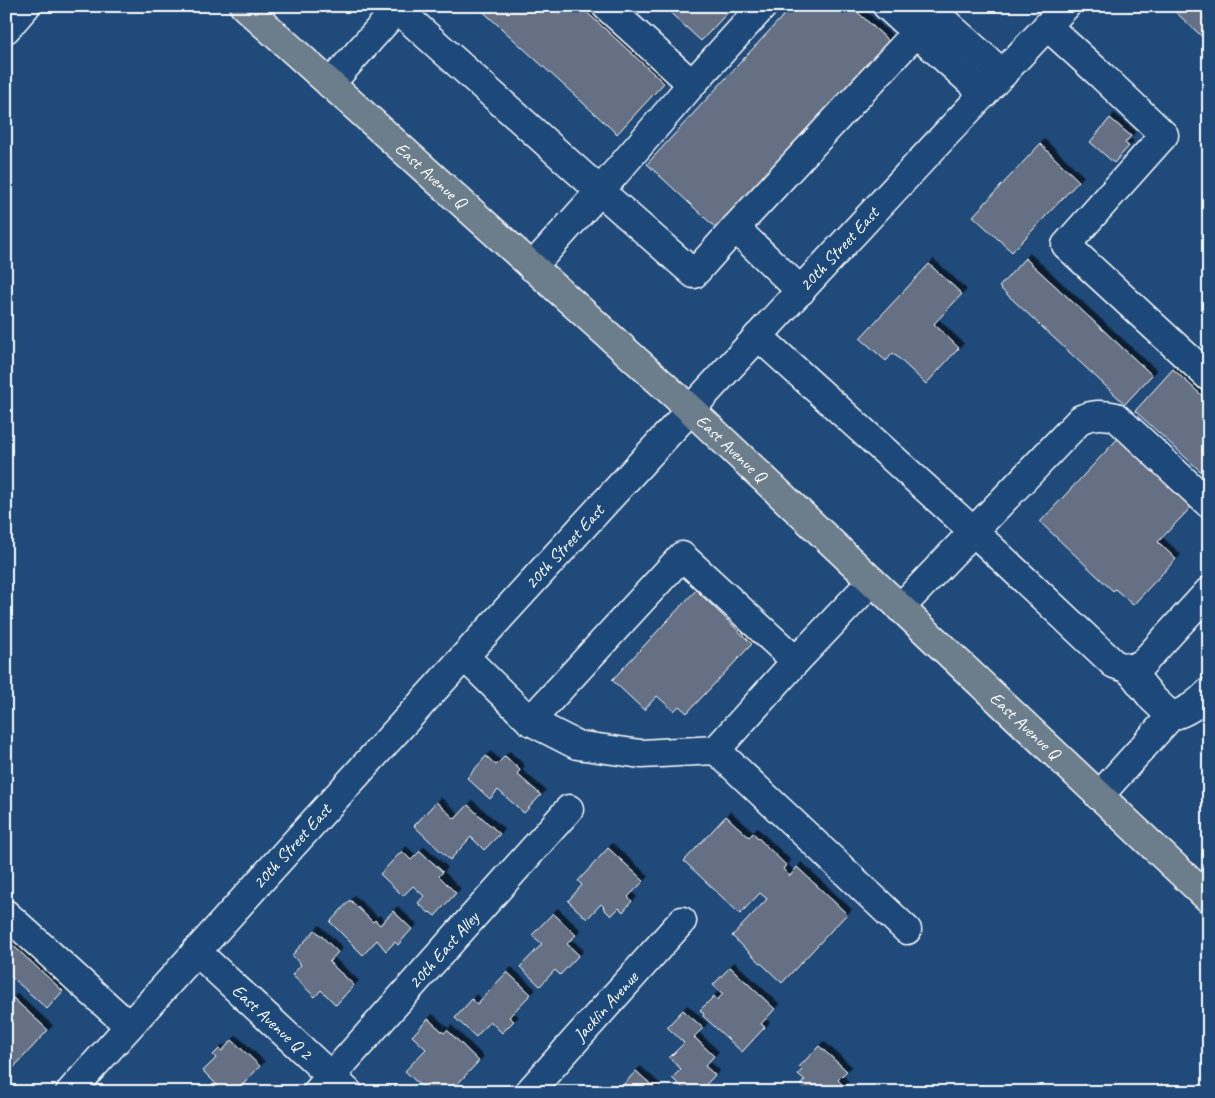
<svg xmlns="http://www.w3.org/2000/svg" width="1215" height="1098" font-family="Caveat,sans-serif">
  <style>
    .building { fill: #657084; stroke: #fff; filter: url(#shadow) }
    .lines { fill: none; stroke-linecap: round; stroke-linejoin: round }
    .minor-casing { stroke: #fff; stroke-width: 31 }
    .major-casing { stroke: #fff; stroke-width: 31 }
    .minor { stroke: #1f4a7a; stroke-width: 28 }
    .major { stroke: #6c7d8b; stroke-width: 28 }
    .labels { text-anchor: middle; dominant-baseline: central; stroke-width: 4; stroke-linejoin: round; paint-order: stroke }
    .street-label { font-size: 18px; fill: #fff; stroke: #1f4a7a }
  </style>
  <defs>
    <filter id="shadow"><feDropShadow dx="4.5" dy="-4.5" stdDeviation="0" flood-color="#0009"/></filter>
  </defs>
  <rect width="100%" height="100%" fill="#1f4a7a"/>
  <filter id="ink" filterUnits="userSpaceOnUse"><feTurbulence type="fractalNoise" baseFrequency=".02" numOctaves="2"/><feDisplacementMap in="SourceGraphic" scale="10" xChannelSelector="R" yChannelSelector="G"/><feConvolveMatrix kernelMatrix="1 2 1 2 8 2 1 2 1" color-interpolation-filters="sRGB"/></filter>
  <g filter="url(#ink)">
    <g class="building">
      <path d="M477,6H580L664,83L617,134Z"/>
      <path d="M663,6H734L701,41Z"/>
      <path d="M792,6H851L890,42L717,229L647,164Z"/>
      <path d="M1169,6H1209V43Z"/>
      <path d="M1110,118L1131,136L1125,143L1129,146L1114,163L1090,142Z"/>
      <path d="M1040,144L1079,181L1012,252L973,216Z"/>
      <path d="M1025,258L1152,375L1125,404L999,287Z"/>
      <path d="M929,264L962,294L934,324L959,348L926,384L893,353L886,361L860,338Z"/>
      <path d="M1173,369L1209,402V479L1135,411Z"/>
      <path d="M1122,434L1195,503L1158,542L1176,559L1133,605L1115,589L1113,591L1040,522Z"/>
      <path d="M696,590L752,644L687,713L679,706L674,711L657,696L644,710L612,680Z"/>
      <path d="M486,756L496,765L505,756L520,770L517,774L541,795L524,813L498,790L490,799L467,778Z"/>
      <path d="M436,802L455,819L468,805L500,834L484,850L471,837L450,860L414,826Z"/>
      <path d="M726,816L749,837L753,833L786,865L783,869L790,876L797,867L847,914L782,983L732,936L767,899L760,893L740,914L684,861Z"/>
      <path d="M608,848L644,881L628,897L632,901L623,912L619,908L611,916L603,908L604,907L601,904L587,919L568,901L582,885L578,881Z"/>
      <path d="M402,851L411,860L420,851L443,872L439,876L456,893L435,916L430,912L429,913L418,903L424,896L413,886L403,896L380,874Z"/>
      <path d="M350,900L373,922L375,920L380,925L393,911L412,929L398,945L395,942L386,951L377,940L363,955L330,922Z"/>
      <path d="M553,913L576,935L567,944L579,955L560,975L555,970L540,986L520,967L542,944L532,935Z"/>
      <path d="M315,930L338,952L329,962L354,985L336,1005L321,990L315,997L292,975L301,965L292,955Z"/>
      <path d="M6,939L63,991L47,1009L6,972Z"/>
      <path d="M730,967L775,1009L761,1024L765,1027L742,1052L703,1016L704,1014L700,1010L714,996L717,1000L723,994L713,985Z"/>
      <path d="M507,972L531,994L509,1017L514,1021L502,1033L490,1021L476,1037L455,1018L472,999L477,1004Z"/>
      <path d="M13,998L48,1030L6,1076V1006Z"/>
      <path d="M683,1010L703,1028L694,1037L714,1056L705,1066L715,1075L699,1092H687L672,1078L681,1069L669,1058L684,1043L667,1027Z"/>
      <path d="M428,1019L444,1033L447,1030L479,1061L450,1092H427L405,1071L426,1049L412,1036Z"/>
      <path d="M232,1040L260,1066L236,1092H212L218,1086L203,1071L216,1058L213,1055L219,1049L222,1051Z"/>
      <path d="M819,1046L847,1071L838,1080L844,1086L839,1092H807L800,1085L805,1080L798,1074L802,1070L799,1067Z"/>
      <path d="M636,1071L656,1089L654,1092H627L621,1087Z"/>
    </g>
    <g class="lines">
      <defs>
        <g id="minor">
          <path d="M394,6L600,191L532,267"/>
          <path d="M606,6L692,84"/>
          <path d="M887,6L984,94"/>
          <path d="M927,6L1003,74"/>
          <path d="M1047,26L1102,76L1164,135L1066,245L1209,377"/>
          <path d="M6,29L26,6"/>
          <path d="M330,84L397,9"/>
          <path d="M735,228L694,274L600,191L692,84L763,6"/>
          <path d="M801,291L735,228L916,33"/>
          <path d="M758,336L973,531L1114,664L1129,669L1142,664L1209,591"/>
          <path d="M900,608L1081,419C1094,414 1102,414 1116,417L1209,504"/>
          <path d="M465,657L530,721L682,556L796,661L872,581"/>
          <path d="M1129,669L1153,699L1171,716C1187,712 1197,704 1209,692"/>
          <path d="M530,721L577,745L641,754L716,750L796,661"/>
          <path d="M716,750L907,930"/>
          <path d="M1099,796L1171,716"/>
          <path d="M6,914L129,1026"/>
          <path id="s1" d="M196,951L348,1092"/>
          <path id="s2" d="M70,1092C398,727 729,364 1066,6"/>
          <path id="s3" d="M317,1092L569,809"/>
          <path id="s4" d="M529,1092L682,921"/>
        </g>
        <g id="major">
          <path id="s5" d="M244,6L690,409L1209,899"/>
        </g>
      </defs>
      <use href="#minor" class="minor-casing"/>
      <use href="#major" class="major-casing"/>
      <use href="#minor" class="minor"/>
      <use href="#major" class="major"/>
    </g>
  </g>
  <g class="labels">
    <g class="street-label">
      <text stroke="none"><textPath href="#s5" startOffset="252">East Avenue Q</textPath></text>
      <text stroke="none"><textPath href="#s2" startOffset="1141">20th Street East</textPath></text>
      <text stroke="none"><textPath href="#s5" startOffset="658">East Avenue Q</textPath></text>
      <text stroke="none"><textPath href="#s2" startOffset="736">20th Street East</textPath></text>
      <text stroke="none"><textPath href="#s5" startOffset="1062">East Avenue Q</textPath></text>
      <text stroke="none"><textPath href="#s2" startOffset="331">20th Street East</textPath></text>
      <text stroke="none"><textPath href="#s3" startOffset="190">20th East Alley</textPath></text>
      <text stroke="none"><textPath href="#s4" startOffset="115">Jacklin Avenue</textPath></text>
      <text stroke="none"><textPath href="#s1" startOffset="104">East Avenue Q 2</textPath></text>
    </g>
  </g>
  <rect width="1215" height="1098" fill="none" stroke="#1f4a7a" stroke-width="25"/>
  <rect x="12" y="12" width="1190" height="1073" fill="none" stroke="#fff" stroke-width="2" filter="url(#ink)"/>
</svg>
